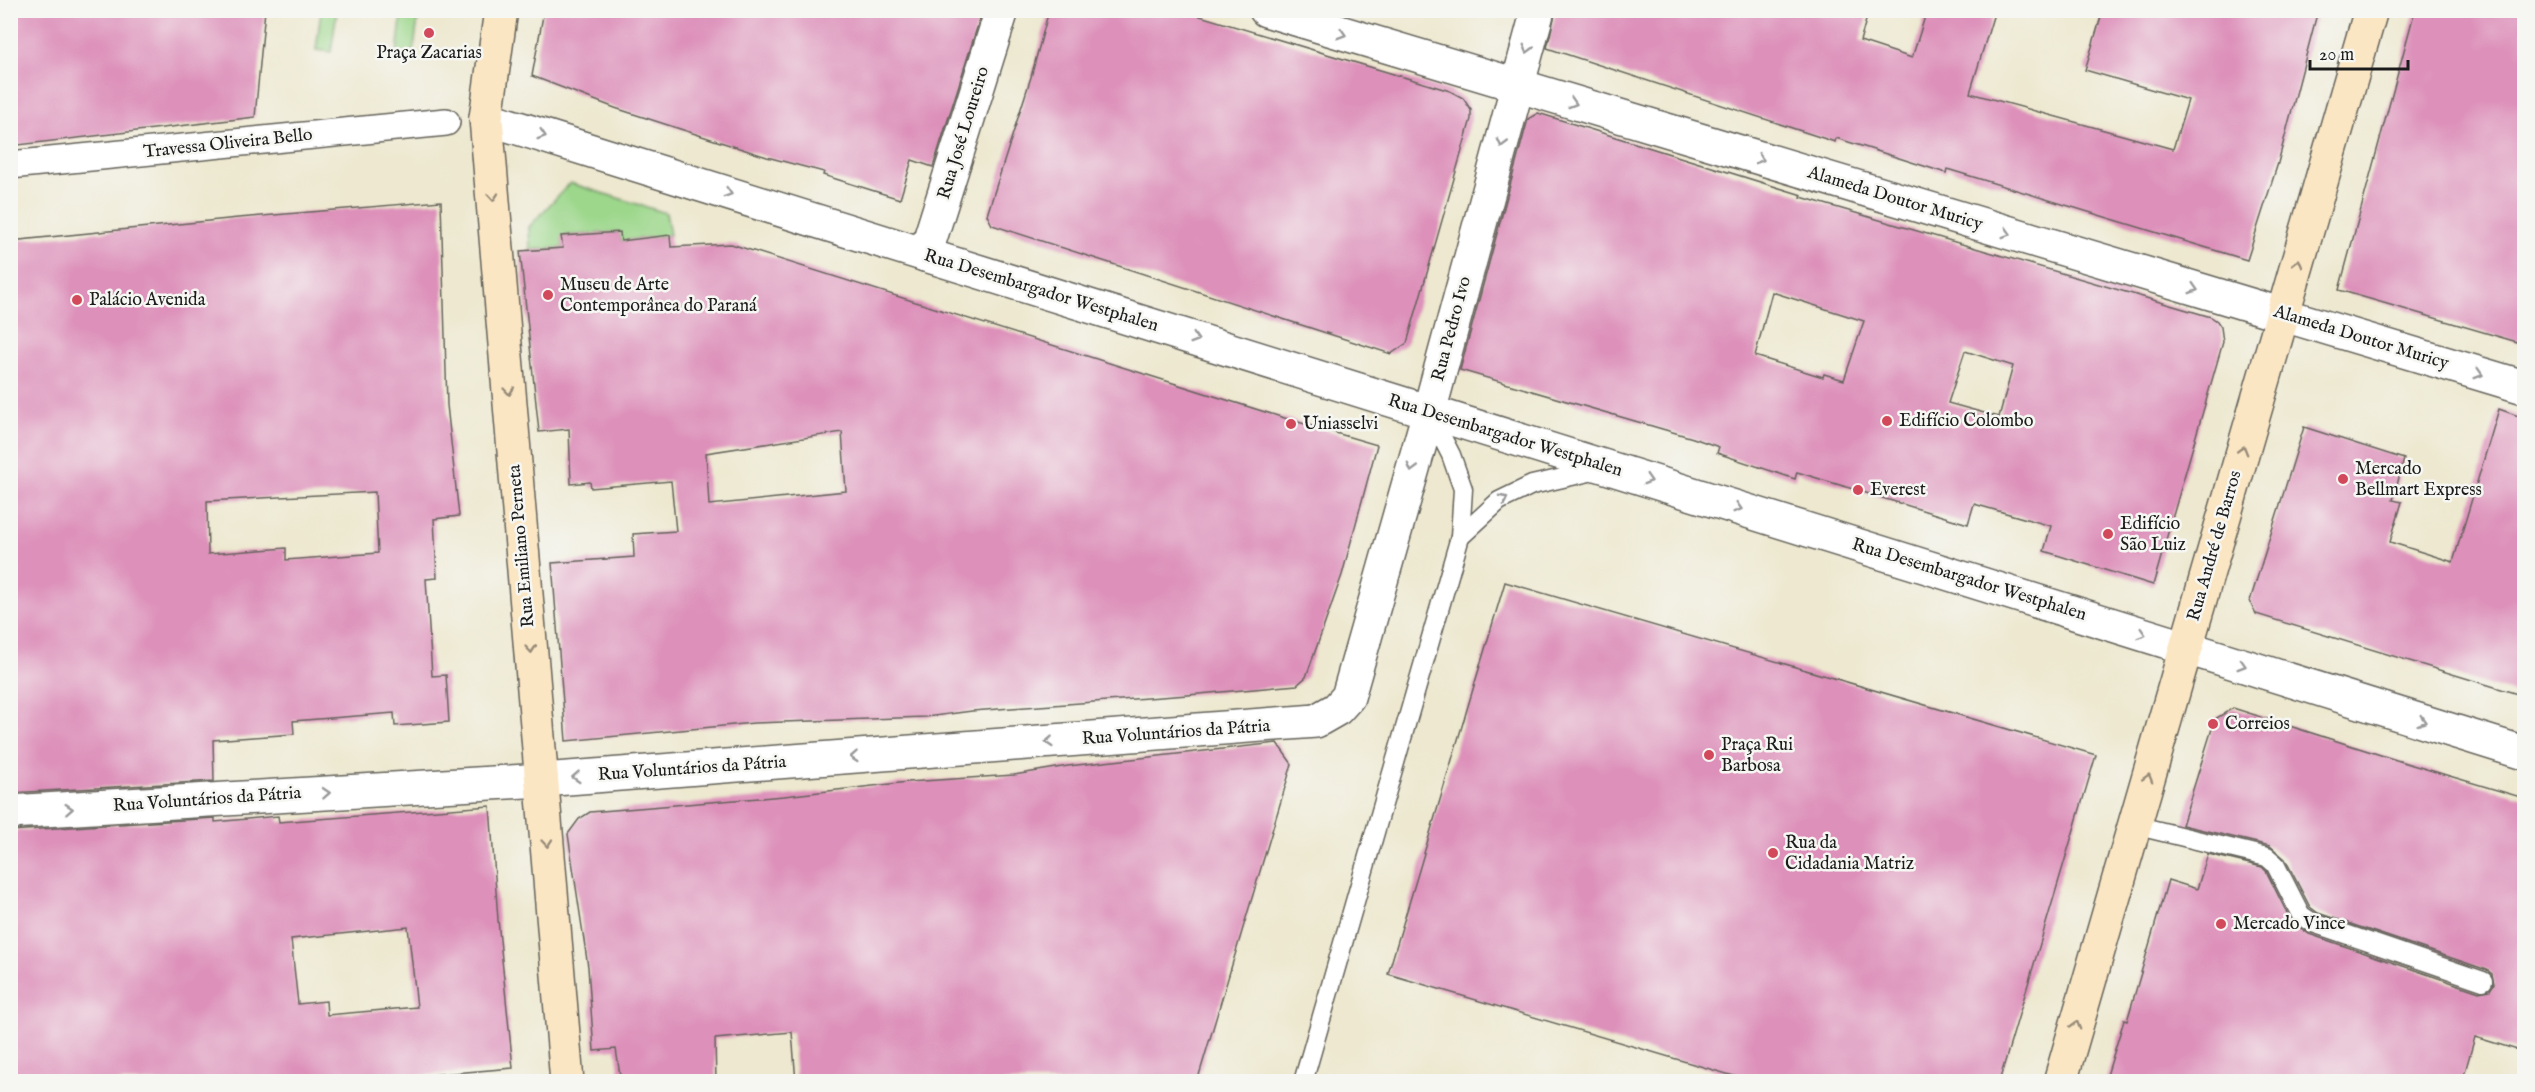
<svg xmlns="http://www.w3.org/2000/svg" width="2535" height="1092" font-family="'IM FELL English',serif">
  <style>
    .green { fill: #9cd78b; stroke: #5c7a54; stroke-width: 1.5 }
    .building { fill: #dd90ba; fill-rule: evenodd }
    .lines { fill: none; stroke-linecap: round; stroke-linejoin: round }
    .service-casing { stroke: #65635b; stroke-width: 21 }
    .pedestrian-casing { stroke: #65635b; stroke-width: 30 }
    .minor-casing { stroke: #65635b; stroke-width: 36 }
    .tertiary-casing { stroke: #65635b; stroke-width: 36 }
    .secondary-casing { stroke: #65635b; stroke-width: 36 }
    .service { stroke: #fff; stroke-width: 18 }
    .pedestrian { stroke: #fff; stroke-width: 27 }
    .minor { stroke: #fff; stroke-width: 33 }
    .tertiary { stroke: #fff; stroke-width: 33 }
    .secondary { stroke: #fbe6c4; stroke-width: 33 }
    .oneway { stroke: #999 }
    .oneway2 { stroke: #978b78 }
    .poi-dot { fill: #d1495b; stroke: #f6f6f2; stroke-width: 2 }
    .labels { text-anchor: middle; dominant-baseline: central; stroke-width: 5; stroke-linejoin: round; paint-order: stroke }
    .poi-label { font-size: 18px; fill: #1c1c1c; stroke: #f6f6f2; text-anchor: start }
    .street-label { font-size: 18px; fill: #1c1c1c; stroke: #f6f6f2 }
  </style>
  <rect width="100%" height="100%" fill="#f6f6f2"/>
  <filter id="ink" filterUnits="userSpaceOnUse"><feTurbulence type="fractalNoise" baseFrequency=".0167" numOctaves="2"/><feDisplacementMap in="SourceGraphic" scale="12" xChannelSelector="R" yChannelSelector="G"/><feConvolveMatrix kernelMatrix="1 2 1 2 8 2 1 2 1" color-interpolation-filters="sRGB"/></filter>
  <filter id="wash" filterUnits="userSpaceOnUse"><feTurbulence type="fractalNoise" baseFrequency=".008" numOctaves="4" result="noise"/><feDisplacementMap in="SourceGraphic" scale="24" xChannelSelector="R" yChannelSelector="G"/><feGaussianBlur stdDeviation="1.35" result="paint"/><feColorMatrix in="noise" values="0 0 0 0 0 0 0 0 0 0 0 0 0 0 0 0 0 1.4 0 .05"/><feComposite in="paint" operator="in"/></filter>
  <g filter="url(#wash)">
    <rect width="100%" height="100%" fill="#ede8cf"/>
    <g class="green">
      <path d="M321,11H337L331,52L316,50Z"/>
      <path d="M402,11H419L413,56L397,54Z"/>
      <path d="M570,183L666,213L670,235L621,241L619,232L562,236L563,248L530,250L529,227Z"/>
    </g>
    <g id="blocks">
      <g class="building">
        <path d="M10,10H265L255,117L10,146Z"/>
        <path d="M544,10H955L980,18L933,167L912,160L900,199L823,175L824,172L767,157L615,108L532,76Z"/>
        <path d="M1049,10H1180L1450,91L1463,98L1471,110V119L1407,343L1391,354L992,225L987,215L1031,77Z"/>
        <path d="M1556,10H1869L1860,41L1912,58L1927,10H1995L1970,93L2173,149L2188,100L2085,70L2103,10H2318L2278,163L2247,260L1947,169L1946,173L1836,138L1835,142L1547,48Z"/>
        <path d="M2415,10H2524V344L2339,290Z"/>
        <path d="M1538,113L1802,195L1801,197L2211,317L2217,321L2221,327L2223,342L2153,585L2044,551L2051,526L1974,504L1968,524L1797,472L1795,479L1717,453L1719,447L1693,438L1460,370L1528,119ZM1772,292L1864,321L1844,380L1824,374L1823,377L1755,356ZM1965,351L2013,366L1999,417L1948,403Z"/>
        <path d="M441,201L447,405L459,516L434,519L437,578L426,579L432,676L446,675L449,722L395,726L394,713L293,721L294,734L213,740L214,781L10,793V241L238,218ZM375,492L378,553L286,560V548L208,554L207,501Z"/>
        <path d="M620,232L621,241L670,235L671,247L731,244L1281,417L1377,445L1342,575L1306,677L1297,685L1188,695L972,711L926,717L754,723L566,741L552,563L634,557L633,534L676,531L671,481L591,488L590,482L571,484L569,429L539,432L520,251L563,248L561,236ZM842,432L846,491L709,505L706,453Z"/>
        <path d="M2499,409L2524,418V696L2256,614L2250,601L2304,427L2404,459L2393,500L2402,502L2390,542L2453,562Z"/>
        <path d="M1505,582L2096,755L1999,1082H1754L1388,974Z"/>
        <path d="M2233,708L2409,764L2524,798V1052L2475,1037L2462,1082H2105L2124,1020L2127,1021L2168,880L2197,889L2208,854L2262,867L2266,871L2291,921L2309,934L2479,992L2490,990L2494,984L2492,974L2487,970L2318,913L2310,907L2285,859L2270,846L2182,825L2215,719Z"/>
        <path d="M1277,743L1292,764L1197,1082H796L792,1032L715,1039L716,1082H621L616,1049L594,1051L588,967L568,834L579,819L590,812L784,796L908,782L1014,775L1068,766Z"/>
        <path d="M490,806L498,920L513,1068L419,1076L420,1082H10V831L215,818V822L278,816L279,822ZM408,927L417,1007L327,1015L326,1001L298,1004L291,939Z"/>
      </g>
    </g>
  </g>
  <g filter="url(#ink)">
    <use href="#blocks" fill-opacity="0" stroke="#65635b" stroke-width="1.5"/>
    <g class="lines">
      <defs>
        <g id="service">
          <path d="M1460,537L1499,501L1532,485L1598,470"/>
          <path d="M2134,825L2267,857L2275,864L2301,915L2313,923L2483,981"/>
          <path d="M1303,1082L1460,537L1463,489L1451,455L1429,412"/>
        </g>
        <path id="pedestrian" d="M10,165L446,122"/>
        <g id="minor">
          <path d="M925,255L1002,10"/>
          <path d="M10,812L542,780L1316,721L1337,709L1348,697L1429,412L1538,10"/>
        </g>
        <g id="tertiary">
          <path d="M1266,10L2524,387"/>
          <path d="M486,118L2524,753"/>
        </g>
        <g id="secondary">
          <path d="M501,10L486,118L567,1082"/>
          <path d="M2060,1082L2371,10"/>
        </g>
      </defs>
      <use href="#service" class="service-casing"/>
      <use href="#pedestrian" class="pedestrian-casing"/>
      <use href="#minor" class="minor-casing"/>
      <use href="#tertiary" class="tertiary-casing"/>
      <use href="#secondary" class="secondary-casing"/>
      <use href="#service" class="service"/>
      <use href="#pedestrian" class="pedestrian"/>
      <use href="#minor" class="minor"/>
      <use href="#tertiary" class="tertiary"/>
      <use href="#secondary" class="secondary"/>
    </g>
    <defs><path id="oneway-chevron" d="M-2-3.5L2.5 0L-2 3.5" fill="none" stroke-width="1.6" stroke-linecap="round" stroke-linejoin="round" transform="scale(1.5)"/></defs>
    <g class="oneway">
      <use href="#oneway-chevron" transform="translate(1342 34) rotate(17)"/>
      <use href="#oneway-chevron" transform="translate(1528 49) rotate(105)"/>
      <use href="#oneway-chevron" transform="translate(1573 103) rotate(17)"/>
      <use href="#oneway-chevron" transform="translate(542 135) rotate(17)"/>
      <use href="#oneway-chevron" transform="translate(1502 143) rotate(105)"/>
      <use href="#oneway-chevron" transform="translate(1760 159) rotate(17)"/>
      <use href="#oneway-chevron" transform="translate(728 193) rotate(17)"/>
      <use href="#oneway-chevron" transform="translate(2007 233) rotate(17)"/>
      <use href="#oneway-chevron" transform="translate(2194 289) rotate(17)"/>
      <use href="#oneway-chevron" transform="translate(1195 339) rotate(17)"/>
      <use href="#oneway-chevron" transform="translate(2479 374) rotate(17)"/>
      <use href="#oneway-chevron" transform="translate(1412 468) rotate(106)"/>
      <use href="#oneway-chevron" transform="translate(1648 480) rotate(17)"/>
      <use href="#oneway-chevron" transform="translate(1504 499) rotate(-28)"/>
      <use href="#oneway-chevron" transform="translate(1738 508) rotate(17)"/>
      <use href="#oneway-chevron" transform="translate(2142 634) rotate(17)"/>
      <use href="#oneway-chevron" transform="translate(2242 665) rotate(17)"/>
      <use href="#oneway-chevron" transform="translate(2422 721) rotate(17)"/>
      <use href="#oneway-chevron" transform="translate(1049 742) rotate(176)"/>
      <use href="#oneway-chevron" transform="translate(854 757) rotate(176)"/>
      <use href="#oneway-chevron" transform="translate(576 777) rotate(176)"/>
      <use href="#oneway-chevron" transform="translate(326 793) rotate(-4)"/>
      <use href="#oneway-chevron" transform="translate(69 809) rotate(-4)"/>
    </g>
    <g class="oneway2">
      <use href="#oneway-chevron" transform="translate(493 197) rotate(85)"/>
      <use href="#oneway-chevron" transform="translate(2298 263) rotate(-74)"/>
      <use href="#oneway-chevron" transform="translate(509 391) rotate(85)"/>
      <use href="#oneway-chevron" transform="translate(2243 450) rotate(-74)"/>
      <use href="#oneway-chevron" transform="translate(531 649) rotate(85)"/>
      <use href="#oneway-chevron" transform="translate(2148 778) rotate(-74)"/>
      <use href="#oneway-chevron" transform="translate(547 843) rotate(85)"/>
      <use href="#oneway-chevron" transform="translate(2076 1025) rotate(-74)"/>
    </g>
  </g>
  <g class="poi-dot">
    <circle cx="429" cy="33" r="6"/>
    <circle cx="548" cy="295" r="6"/>
    <circle cx="77" cy="300" r="6"/>
    <circle cx="1887" cy="421" r="6"/>
    <circle cx="1291" cy="424" r="6"/>
    <circle cx="2343" cy="479" r="6"/>
    <circle cx="1858" cy="490" r="6"/>
    <circle cx="2108" cy="534" r="6"/>
    <circle cx="2213" cy="724" r="6"/>
    <circle cx="1709" cy="755" r="6"/>
    <circle cx="1773" cy="853" r="6"/>
    <circle cx="2221" cy="924" r="6"/>
  </g>
  <g class="labels">
    <g class="poi-label">
      <text x="429" y="53" text-anchor="middle">Praça Zacarias</text>
      <text x="560" y="285">Museu de Arte<tspan x="560" dy="21">Contemporânea do Paraná</tspan></text>
      <text x="89" y="300">Palácio Avenida</text>
      <text x="1899" y="421">Edifício Colombo</text>
      <text x="1303" y="424">Uniasselvi</text>
      <text x="2355" y="469">Mercado<tspan x="2355" dy="21">Bellmart Express</tspan></text>
      <text x="1870" y="490">Everest</text>
      <text x="2120" y="524">Edifício<tspan x="2120" dy="21">São Luiz</tspan></text>
      <text x="2225" y="724">Correios</text>
      <text x="1721" y="745">Praça Rui<tspan x="1721" dy="21">Barbosa</tspan></text>
      <text x="1785" y="843">Rua da<tspan x="1785" dy="21">Cidadania Matriz</tspan></text>
      <text x="2233" y="924">Mercado Vince</text>
    </g>
    <g class="street-label">
      <text transform="translate(964 133) rotate(-73)">Rua José Loureiro</text>
      <text transform="translate(228 144) rotate(-6)">Travessa Oliveira Bello</text>
      <text transform="translate(1895 199) rotate(17)">Alameda Doutor Muricy</text>
      <text transform="translate(1041 291) rotate(17)">Rua Desembargador Westphalen</text>
      <text transform="translate(1452 329) rotate(-75)">Rua Pedro Ivo</text>
      <text transform="translate(2361 338) rotate(17)">Alameda Doutor Muricy</text>
      <text transform="translate(1505 436) rotate(17)">Rua Desembargador Westphalen</text>
      <text transform="translate(522 546) rotate(-95)">Rua Emiliano Perneta</text>
      <text transform="translate(2215 546) rotate(-74)">Rua André de Barros</text>
      <text transform="translate(1969 580) rotate(17)">Rua Desembargador Westphalen</text>
      <text transform="translate(1176 733) rotate(-4)">Rua Voluntários da Pátria</text>
      <text transform="translate(692 769) rotate(-4)">Rua Voluntários da Pátria</text>
      <text transform="translate(207 800) rotate(-4)">Rua Voluntários da Pátria</text>
    </g>
  </g>
  <rect width="2535" height="1092" fill="none" stroke="#f6f6f2" stroke-width="36"/>
  <path d="M2310 60v9h98v-9" fill="none" stroke="#1c1c1c" stroke-width="3"/>
  <text x="2319" y="60" font-size="18" fill="#1c1c1c" stroke="#f6f6f2" stroke-width="4.5" paint-order="stroke">20 m</text>
</svg>
